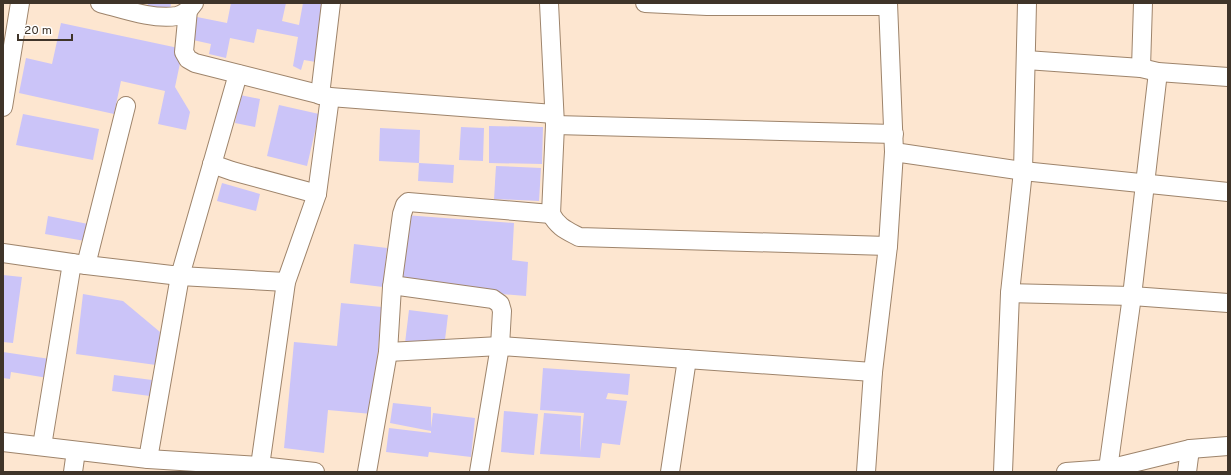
<svg xmlns="http://www.w3.org/2000/svg" width="1231" height="475" font-family="Overpass,sans-serif">
  <style>
    .building { fill: #cbc4f8 }
    .lines { fill: none; stroke-linecap: round; stroke-linejoin: round }
    .minor-casing { stroke: #9e846b; stroke-width: 20 }
    .minor { stroke: #fff; stroke-width: 18 }
  </style>
  <rect width="100%" height="100%" fill="#fde6d0"/>
  <g class="building">
    <path d="M148,3H171L170,11L147,9Z"/>
    <path d="M231,3H286L282,21L299,25L303,3H328L316,62L304,60L301,70L293,66L298,37L257,29L254,43L230,38L226,58L209,54L211,44L193,40L197,17L227,23Z"/>
    <path d="M61,23L183,49L175,87L190,112L186,130L158,124L165,91L121,81L114,114L19,93L26,58L52,64Z"/>
    <path d="M240,95L260,99L255,127L235,123Z"/>
    <path d="M279,105L319,114L307,166L267,156Z"/>
    <path d="M23,114L99,129L93,160L16,145Z"/>
    <path d="M489,126L543,127L542,164L489,163Z"/>
    <path d="M461,127L484,128L483,161L459,160Z"/>
    <path d="M380,128L420,130L419,163L379,161Z"/>
    <path d="M419,163L454,165L453,183L418,181Z"/>
    <path d="M496,166L541,168L539,201L494,199Z"/>
    <path d="M222,183L260,194L256,211L217,201Z"/>
    <path d="M404,215L514,223L512,260L528,262L526,296L399,286Z"/>
    <path d="M48,216L88,224L85,241L45,234Z"/>
    <path d="M354,244L387,248L383,287L350,283Z"/>
    <path d="M3,275L22,277L13,343L3,342Z"/>
    <path d="M83,294L123,301L160,332L156,365L76,354Z"/>
    <path d="M341,303L382,307L372,414L328,410L324,453L284,448L294,342L337,346Z"/>
    <path d="M409,310L448,315L444,348L405,343Z"/>
    <path d="M3,352L50,359L48,378L11,372L10,379L3,378Z"/>
    <path d="M543,368L630,374L628,395L608,393L606,399L627,401L620,445L602,443L600,458L540,454L544,413L581,416L580,452L584,413L540,410Z"/>
    <path d="M114,375L152,380L150,396L112,391Z"/>
    <path d="M393,403L431,407V428L433,413L475,418L471,457L429,452L428,457L386,452L389,428L431,433V431L390,423Z"/>
    <path d="M504,411L538,414L534,455L501,452Z"/>
  </g>
  <g class="lines">
    <defs>
      <g id="minor">
        <path d="M100,3C123,9 153,20 177,16C184,14 190,9 194,3"/>
        <path d="M645,3L707,6H888"/>
        <path d="M188,10L184,52L188,59L195,63L330,97L554,114"/>
        <path d="M1026,60L1141,68L1158,72L1228,77"/>
        <path d="M1141,68L1143,3"/>
        <path d="M320,95L331,3"/>
        <path d="M3,107L20,3"/>
        <path d="M555,125L894,134"/>
        <path d="M894,152L1023,171L1228,192"/>
        <path d="M212,164L232,171L317,194"/>
        <path d="M551,214C558,227 566,230 579,237L888,246"/>
        <path d="M3,253L86,265L180,276L238,74"/>
        <path d="M86,265L126,106"/>
        <path d="M392,287L399,286L493,299L500,304L502,311L500,346L479,472"/>
        <path d="M1010,293L1132,296L1228,303"/>
        <path d="M388,352L500,346L873,372"/>
        <path d="M3,442L148,459L260,466L315,472"/>
        <path d="M42,446L72,263"/>
        <path d="M148,459L180,276L286,282"/>
        <path d="M260,466L286,282L317,194L330,97"/>
        <path d="M1108,469L1132,296L1158,72"/>
        <path d="M73,472L76,451"/>
        <path d="M367,472L388,352L392,287L402,214L405,205L408,202L551,214L555,125L549,3"/>
        <path d="M670,472L687,359"/>
        <path d="M866,472L873,372L888,246L894,152L888,3"/>
        <path d="M1003,472L1010,293L1023,171L1027,3"/>
        <path d="M1066,472L1108,469L1190,449L1228,446"/>
        <path d="M1187,472L1190,449"/>
      </g>
    </defs>
    <use href="#minor" class="minor-casing"/>
    <use href="#minor" class="minor"/>
  </g>
  <rect width="1231" height="475" fill="none" stroke="#3f3429" stroke-width="8"/>
  <path d="M18 34v6h54v-6" fill="none" stroke="#3f3429" stroke-width="2"/>
  <text x="24" y="34" font-size="12" fill="#3f3429" stroke="#ffffff" stroke-width="3" paint-order="stroke">20 m</text>
</svg>
